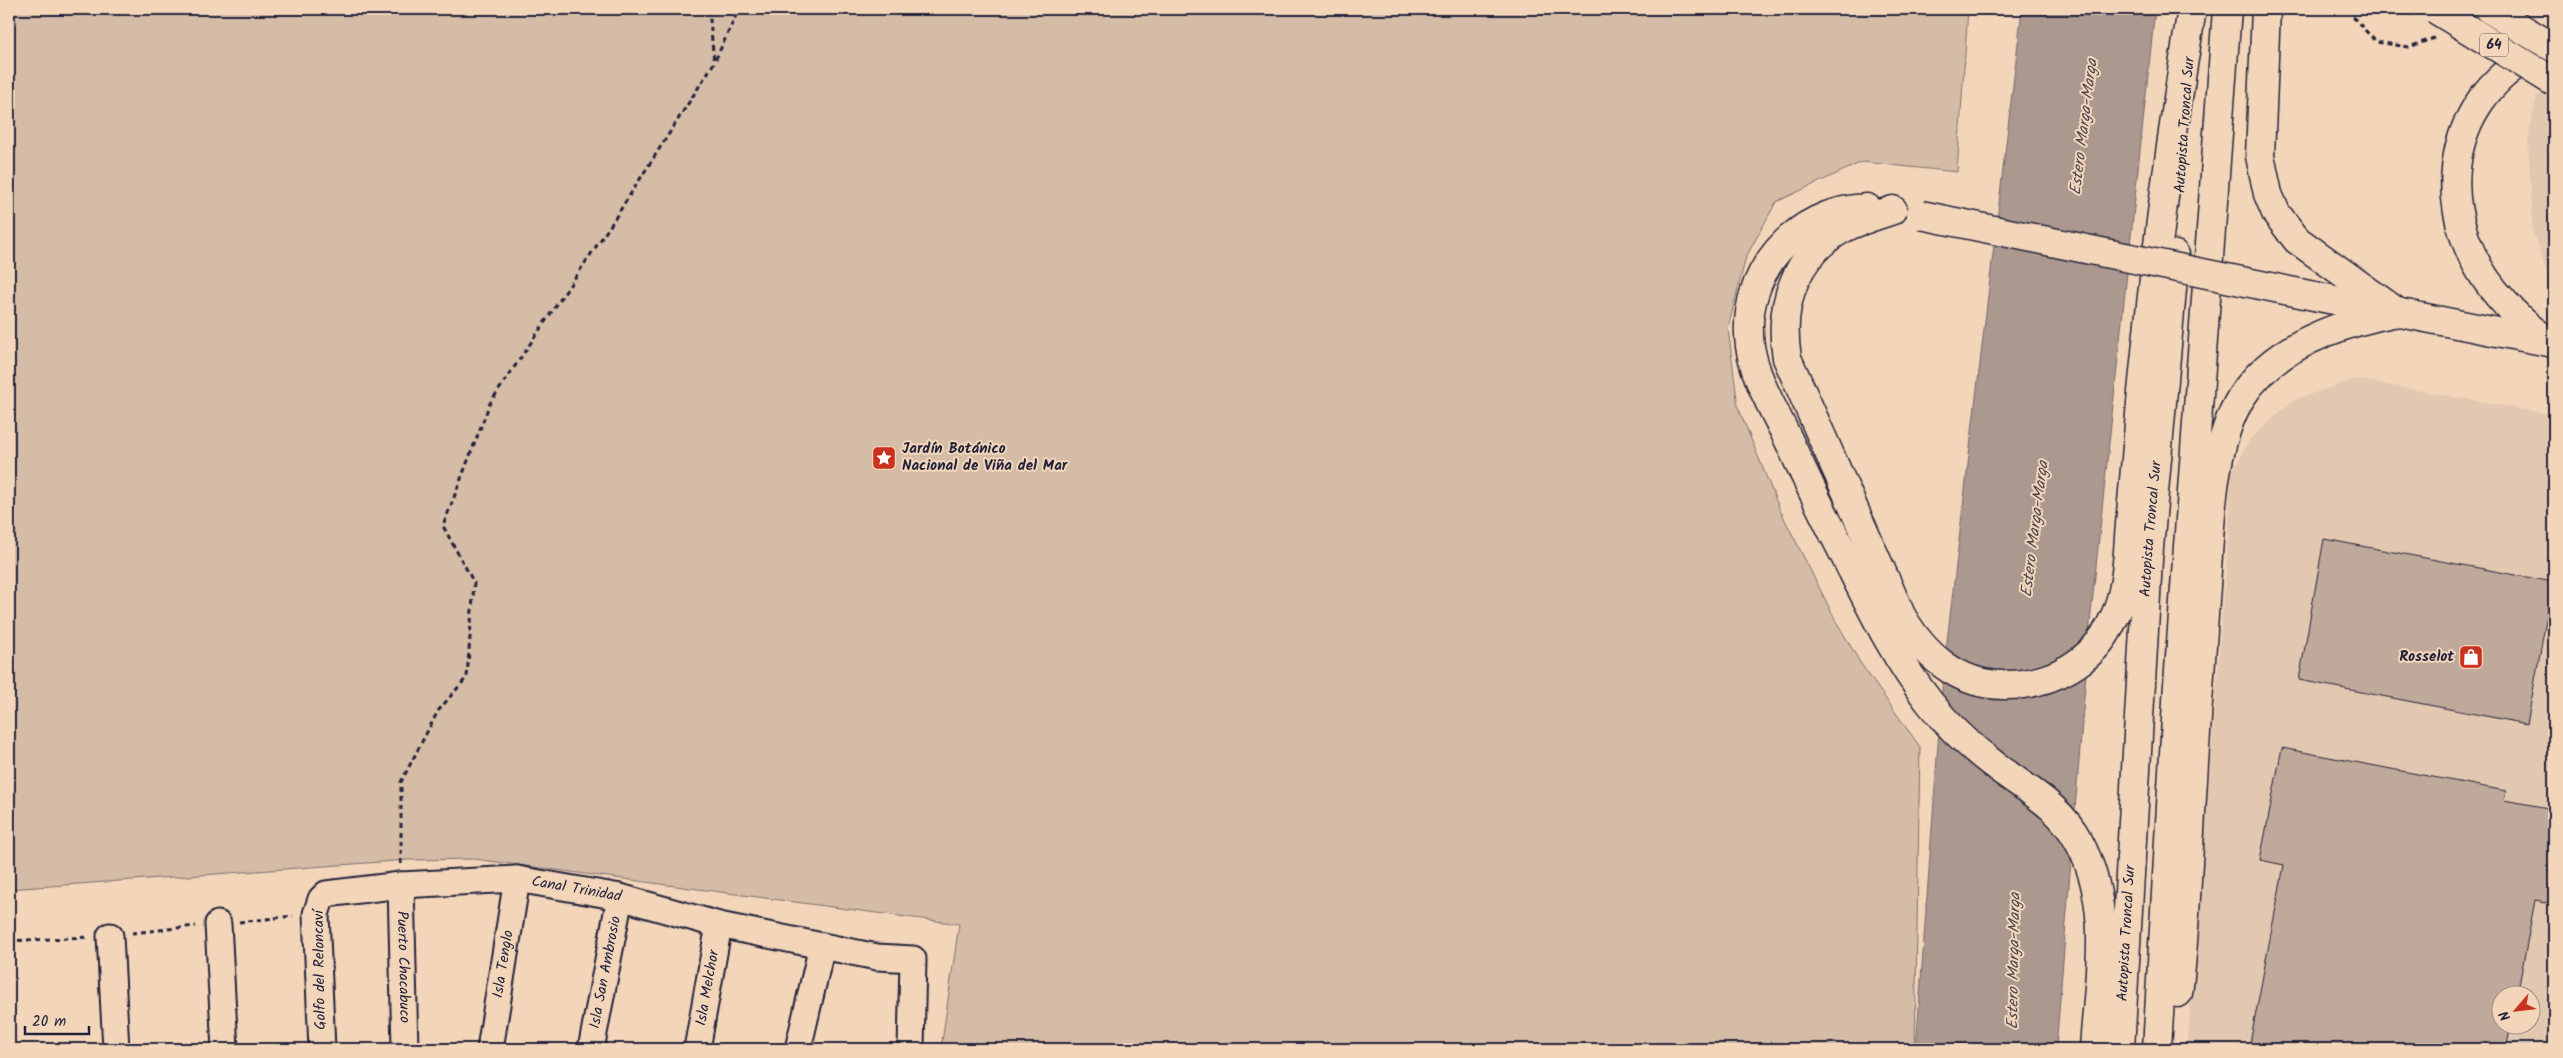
<svg xmlns="http://www.w3.org/2000/svg" width="2563" height="1058" font-family="Kalam,sans-serif">
  <style>
    .built { fill: #e3c8b1; fill-rule: evenodd }
    .green { fill: #d5bca7; stroke: #7c6f71 }
    .water { fill: #ab988f; stroke: #74696d }
    .building { fill: #bfa99b; stroke: #22223b }
    .lines { fill: none; stroke-linecap: round; stroke-linejoin: round }
    .minor-casing { stroke: #22223b; stroke-width: 29 }
    .trunk-casing { stroke: #22223b; stroke-width: 31 }
    .motorway-casing { stroke: #22223b; stroke-width: 31 }
    .path { stroke: #22223b; stroke-width: 3; stroke-dasharray: 5 4; stroke-linecap: butt }
    .minor { stroke: #f3d6ba; stroke-width: 25 }
    .trunk { stroke: #f3d6ba; stroke-width: 28 }
    .motorway { stroke: #f3d6ba; stroke-width: 28 }
    .trunk-bridge-casing { stroke: #22223b; stroke-width: 31; stroke-linecap: butt }
    .motorway-bridge-casing { stroke: #22223b; stroke-width: 31; stroke-linecap: butt }
    .trunk-bridge { stroke: #f3d6ba; stroke-width: 28 }
    .motorway-bridge { stroke: #f3d6ba; stroke-width: 28 }
    .labels { text-anchor: middle; dominant-baseline: central; stroke-width: 4; stroke-linejoin: round; paint-order: stroke }
    .shield { fill: #f3d6ba; stroke: #615861; stroke-width: 1 }
    .shield-label { font-size: 14px; font-weight: bold; fill: #22223b }
    .street-label { font-size: 15px; fill: #22223b; stroke: #f3d6ba }
    .poi-label { font-size: 15px; font-weight: bold; fill: #22223b; stroke: #f3d6ba; text-anchor: start }
    .water-label { font-size: 16px; font-style: italic; fill: #4b4554; stroke: #f3d6ba }
  </style>
  <rect width="100%" height="100%" fill="#f3d6ba"/>
  <filter id="ink" filterUnits="userSpaceOnUse"><feTurbulence type="fractalNoise" baseFrequency=".02" numOctaves="2"/><feDisplacementMap in="SourceGraphic" scale="10" xChannelSelector="R" yChannelSelector="G"/><feConvolveMatrix kernelMatrix="1 2 1 2 8 2 1 2 1" color-interpolation-filters="sRGB"/></filter>
  <g filter="url(#ink)">
    <g class="built">
      <path d="M2554,81V274L2546,269L2533,233L2528,140L2536,98Z"/>
      <path d="M2356,379L2554,415V1049H2187L2227,555L2231,474L2250,439L2293,400ZM2500,996H2530V1026H2500Z"/>
    </g>
    <path class="green" d="M9,9H1968L1957,172L1862,162L1776,202L1746,257L1728,328L1738,407L1779,508L1836,621L1861,664L1920,747L1915,1049H941L959,924L474,859L408,860L9,889Z"/>
    <path class="water" d="M2022,9H2155L2090,623L2056,1049H1916L1943,675Z"/>
    <g class="building">
      <path d="M2324,539L2553,582L2527,724L2299,680Z"/>
      <path d="M2282,748L2506,791L2504,800L2554,809V880L2550,903L2535,900L2517,996H2500V1026H2511L2506,1049H2460L2428,1043L2426,1049H2249L2284,865L2260,860Z"/>
    </g>
    <g class="lines">
      <defs>
        <g id="minor">
          <path id="s1" d="M401,885L405,1049"/>
          <path d="M218,924L225,1049"/>
          <path d="M110,936L116,1049"/>
          <path id="s2" d="M322,1049L316,914L321,899L326,894L401,885L517,879L620,897L719,925L822,946L877,957L913,959L911,1049"/>
          <path id="s3" d="M490,1049L517,879"/>
          <path id="s4" d="M591,1049L620,897"/>
          <path id="s5" d="M697,1049L719,925"/>
          <path d="M798,1049L822,946"/>
        </g>
        <path id="trunk" d="M2539,51C2438,102 2431,223 2504,302C2518,318 2535,335 2554,343"/>
        <g id="motorway">
          <path d="M2266,9L2260,156L2268,194L2276,213L2297,240L2397,312"/>
          <path d="M1867,208C1795,210 1740,274 1750,346C1755,379 1775,412 1789,441C1808,483 1829,525 1850,566C1874,614 1897,661 1930,703C1949,727 1973,749 1997,767C2028,790 2061,807 2079,842C2114,906 2098,980 2094,1049"/>
          <path d="M1893,210C1878,215 1861,220 1846,227C1795,253 1778,305 1787,358L1901,615C1923,654 1958,686 2006,685C2051,685 2094,662 2113,620C2128,590 2127,557 2130,524C2134,480 2138,436 2142,392C2154,263 2171,136 2192,9"/>
          <path d="M2319,297L2553,343"/>
          <path d="M2178,993C2185,940 2186,885 2190,832C2194,754 2200,677 2205,600C2210,539 2209,447 2242,396C2274,346 2341,323 2397,312"/>
          <path id="s6" d="M2120,1049L2148,560L2175,255"/>
          <path d="M2157,1049L2178,684L2227,9"/>
        </g>
      </defs>
      <use href="#minor" class="minor-casing"/>
      <use href="#trunk" class="trunk-casing"/>
      <use href="#motorway" class="motorway-casing"/>
      <g class="path">
        <path d="M709,9L714,62"/>
        <path d="M2360,9L2354,18L2376,42L2409,47L2434,38"/>
        <path d="M2404,9L2412,15"/>
        <path d="M401,864V782L438,711L467,677L474,583L443,526L490,403L612,223L714,63L739,9"/>
        <path d="M239,922L293,916"/>
        <path d="M132,933L196,926"/>
        <path d="M9,941L89,937"/>
      </g>
      <use href="#minor" class="minor"/>
      <use href="#trunk" class="trunk"/>
      <use href="#motorway" class="motorway"/>
      <defs>
        <g id="trunk-bridge">
          <path d="M2435,9L2554,82"/>
          <path d="M2489,9L2554,48"/>
        </g>
        <path id="motorway-bridge" d="M1921,215L2319,297"/>
      </defs>
      <use href="#trunk-bridge" class="trunk-bridge-casing"/>
      <use href="#motorway-bridge" class="motorway-bridge-casing"/>
      <use href="#trunk-bridge" class="trunk-bridge"/>
      <use href="#motorway-bridge" class="motorway-bridge"/>
    </g>
  </g>
  <defs>
    <symbol id="sight-square" viewBox="-11 -11 22 22"><rect x="-9" y="-9" width="18" height="18" rx="4" fill="#c8321e" stroke="#f3d6ba"/><path d="M0-6L1.8-2.2L6-1.7L2.9 1.2L3.7 5.4L0 3.3L-3.7 5.4L-2.9 1.2L-6-1.7L-1.8-2.2Z" fill="#fff"/></symbol>
    <symbol id="shop-square" viewBox="-11 -11 22 22"><rect x="-9" y="-9" width="18" height="18" rx="4" fill="#c8321e" stroke="#f3d6ba"/><path d="M-5-2.5h2.3a2.7 3.5 0 0 1 5.4 0H5L5.5 6h-11ZM-1.5-2.5h3a1.5 2.3 0 0 0-3 0Z" fill="#fff"/></symbol>
  </defs>
  <g fill-rule="evenodd">
    <use href="#sight-square" x="870" y="444" width="28" height="28"/>
    <use href="#shop-square" x="2457" y="643" width="28" height="28"/>
  </g>
  <g class="labels">
    <rect class="shield" x="2480" y="33.5" width="28" height="23" rx="4"/>
    <g class="shield-label">
      <text x="2494" y="45">64</text>
    </g>
    <g class="street-label">
      <text transform="translate(2185 125) rotate(-86)">Autopista Troncal Sur</text>
      <text stroke="none"><textPath href="#s6" startOffset="521">Autopista Troncal Sur</textPath></text>
      <text stroke="none"><textPath href="#s2" startOffset="410">Canal Trinidad</textPath></text>
      <text stroke="none"><textPath href="#s6" startOffset="116">Autopista Troncal Sur</textPath></text>
      <text stroke="none"><textPath href="#s3" startOffset="86">Isla Tenglo</textPath></text>
      <text stroke="none"><textPath href="#s1" startOffset="82">Puerto Chacabuco</textPath></text>
      <text transform="translate(320 970) rotate(-91)">Golfo del Reloncaví</text>
      <text stroke="none"><textPath href="#s4" startOffset="78">Isla San Ambrosio</textPath></text>
      <text stroke="none"><textPath href="#s5" startOffset="62">Isla Melchor</textPath></text>
    </g>
    <g class="poi-label">
      <text x="902" y="449">Jardín Botánico<tspan x="902" dy="17">Nacional de Viña del Mar</tspan></text>
      <text x="2454" y="657" text-anchor="end">Rosselot</text>
    </g>
    <g class="water-label">
      <text transform="translate(2084 127) rotate(-83)">Estero Marga-Marga</text>
      <text transform="translate(2035 529) rotate(-83)">Estero Marga-Marga</text>
      <text transform="translate(2014 961) rotate(-89)">Estero Marga-Marga</text>
    </g>
  </g>
  <rect width="2563" height="1058" fill="none" stroke="#f3d6ba" stroke-width="30"/>
  <rect x="15" y="15" width="2533" height="1028" fill="none" stroke="#22223b" stroke-width="2" filter="url(#ink)"/>
  <g transform="translate(2516 1010) rotate(242)"><circle r="24" fill="#f3d6ba" stroke="#9f8e87"/>
  <path d="M0-4L9 19L0 12L-9 19Z" fill="#c8321e"/>
  <text y="-8" font-size="14" font-weight="bold" text-anchor="middle" fill="#22223b">N</text>
  </g>
  <path d="M25 1026v8h64v-8" fill="none" stroke="#22223b" stroke-width="2.5"/>
  <text x="32" y="1026" font-size="15" fill="#22223b" stroke="#f3d6ba" stroke-width="4" paint-order="stroke">20 m</text>
</svg>
